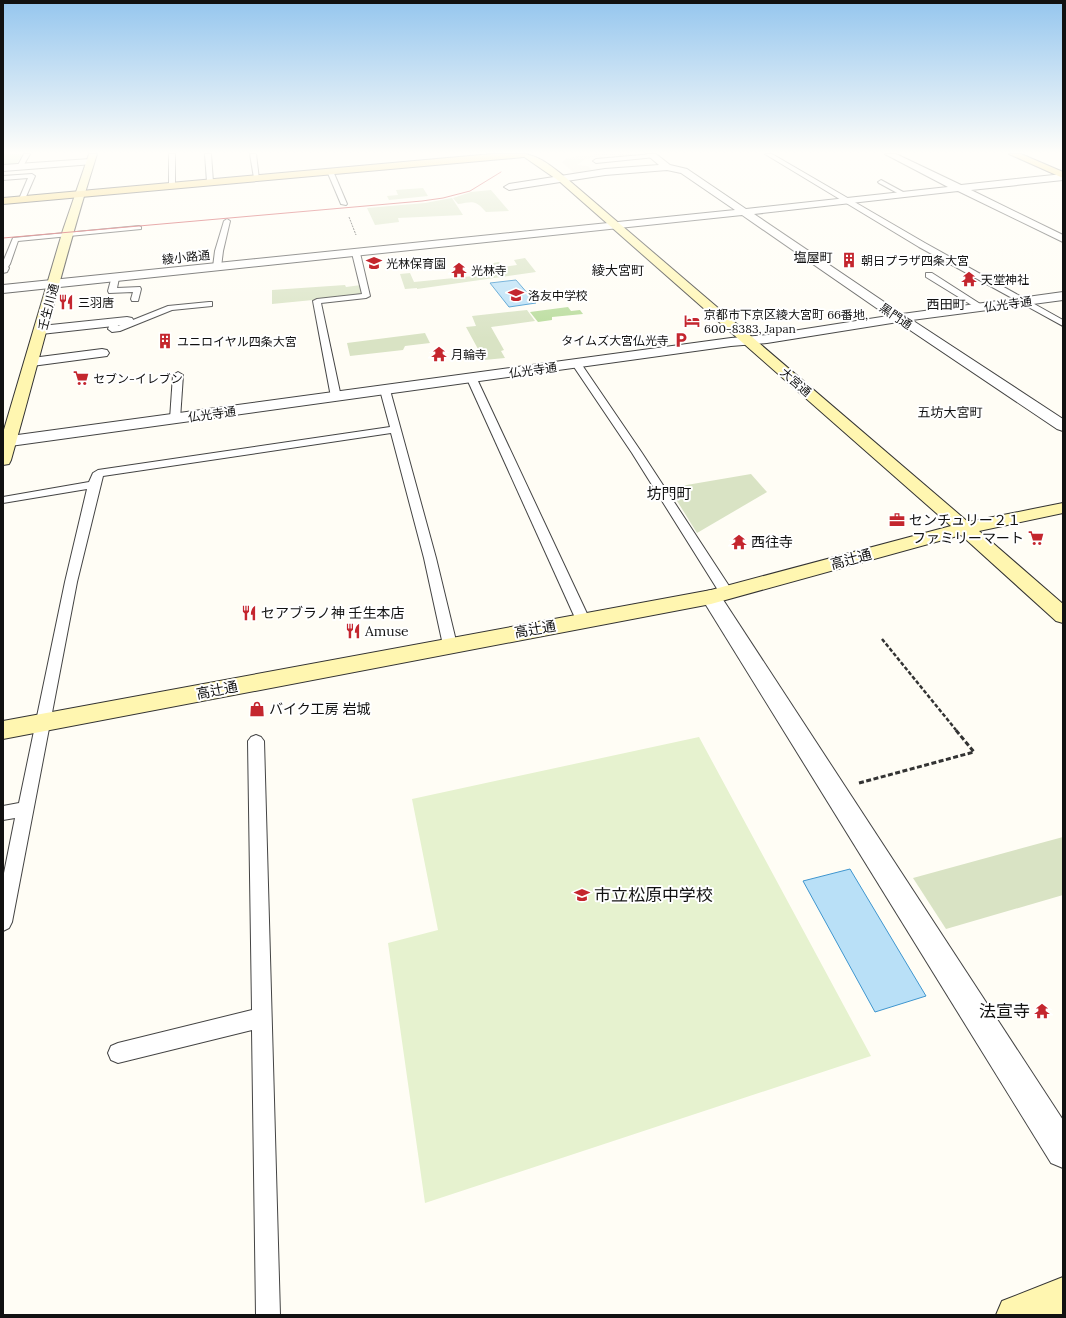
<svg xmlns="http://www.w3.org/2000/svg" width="1066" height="1318" font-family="Lora,'Noto Sans JP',serif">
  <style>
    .green { fill: #d5ebbd }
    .forest { fill: #b9dc9c }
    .cemetery { fill: #d9e3c4 }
    .pitch { fill: #e6f2cf }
    .plaza { fill: #f1ede2 }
    .water { fill: #b9e0f7; stroke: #3f96cf }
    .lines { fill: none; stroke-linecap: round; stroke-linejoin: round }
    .lane-casing { stroke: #444; stroke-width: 2 }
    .street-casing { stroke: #444; stroke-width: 2 }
    .secondary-casing { stroke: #333; stroke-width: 2 }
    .primary-casing { stroke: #222; stroke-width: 2 }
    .path-far2 { stroke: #333; stroke-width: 1; stroke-dasharray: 2 1; stroke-linecap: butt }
    .path-far1 { stroke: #333; stroke-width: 2.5; stroke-dasharray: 4 2; stroke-linecap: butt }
    .path { stroke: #333; stroke-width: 3; stroke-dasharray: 5 2.5; stroke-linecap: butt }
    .lane { fill: #fff; fill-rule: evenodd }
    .street { fill: #fff; fill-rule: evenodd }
    .secondary { fill: #fff6b0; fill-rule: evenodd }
    .primary { fill: #f9d66b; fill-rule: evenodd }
    .tram { stroke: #c4262e; stroke-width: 1 }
    .labels { text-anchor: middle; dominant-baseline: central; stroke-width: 4; stroke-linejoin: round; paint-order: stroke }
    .far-street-label { font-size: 12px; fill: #111; stroke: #fff }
    .far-poi-label { font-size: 12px; fill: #111; stroke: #fff; text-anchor: start }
    .far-neighbourhood-label { font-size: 13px; fill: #111; stroke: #fff }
    .poi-label { font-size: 14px; fill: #111; stroke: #fff; text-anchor: start }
    .street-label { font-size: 14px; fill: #111; stroke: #fff }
    .neighbourhood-label { font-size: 15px; fill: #111; stroke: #fff }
    .near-poi-label { font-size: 17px; fill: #111; stroke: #fff; text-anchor: start }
  </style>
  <rect width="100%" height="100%" fill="#fffdf5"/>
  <path class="green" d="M3,154H23L15,166L3,167Z"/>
  <path class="forest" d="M568,307L571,311L580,310L583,314L552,317V320L538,322L530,312Z"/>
  <g class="cemetery">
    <path d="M423,188L428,196L389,200L387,196L398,195L396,190Z"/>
    <path d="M491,190L509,211L486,212C475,199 472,202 458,204L453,198L471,192Z"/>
    <path d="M452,198L463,215L398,218L399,222L375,225L367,208L425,203Z"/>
    <path d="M525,258L536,272L417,289V288L405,289L400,274L410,273L414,282L484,275L485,276L496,275L495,270H491L488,264L499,262L503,267L517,265L514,260Z"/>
    <path d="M345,285L346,287L361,285L364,295L272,304V290Z"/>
    <path d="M527,310L535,321L491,327L504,350L501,351L505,358L484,360L466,327L476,326L472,316Z"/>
    <path d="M425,333L430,343L405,346L403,350L350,356L347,343Z"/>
    <path d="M751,474L767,492L697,533L669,488Z"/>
    <path d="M1063,837V895L946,929L913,878Z"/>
  </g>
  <path class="pitch" d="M699,737L871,1056L425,1203L388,943L438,930L412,799Z"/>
  <path class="plaza" d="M597,154H638L615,157L612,155L594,157L584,160L577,165L588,166L593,171L578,174L574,173L562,162L567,158L573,157Z"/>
  <g class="water">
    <path d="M516,280L536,303L509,307L490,283Z"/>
    <path d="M850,869L926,996L875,1012L803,881Z"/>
  </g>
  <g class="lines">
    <defs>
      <g id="lane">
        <path d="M24,154H30L22,168H18L17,167Z"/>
        <path d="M169,154H175V185L172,187L169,185Z"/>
        <path d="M205,154H211L213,182L210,184L207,182Z"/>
        <path d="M250,154H256L259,179L254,178Z"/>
        <path d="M653,154L656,156L655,157L596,163L593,161L596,159Z"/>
        <path d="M765,154H772L925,243L1063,320V326L919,247Z"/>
        <path d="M330,169L333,171L347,204L346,205L341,204L327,171Z"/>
        <path d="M32,174L35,176L25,199L22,201L19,199L28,178L3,180V176Z"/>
        <path d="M881,180L905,193L906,194L901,195L879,183L878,182Z"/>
        <path d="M227,219L230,221L223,251L221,267L217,269L213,267L215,251L224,221Z"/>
        <path d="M139,226L141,227V229L18,241L10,264L6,270H3V262L13,238Z"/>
        <path d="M353,251H359L360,253L370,296L366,298L321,303L341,397L336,400L331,397L313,301L317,299L362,294L352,253Z"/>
        <path d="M926,273H932L985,307L984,309H978L926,277Z"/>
        <path d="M112,276H118L119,278L117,288L140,287L141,289L138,301H132L131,299L133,292L109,293L108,291Z"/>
        <path d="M209,302H212V306L172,310L120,331L112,332L108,329L111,321H117L118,326L168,306Z"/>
        <path d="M577,361L580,362L642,453L731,589L732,592L731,595L726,596L721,595L632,453L572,364Z"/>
        <path d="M178,372L183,375L180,419L175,422L170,419L173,375Z"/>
        <path d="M472,376L477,379L590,620L588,623L583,625L578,623L576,620L467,379Z"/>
        <path d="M385,387L390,390L436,558L457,645L455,649L450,650L445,649L443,645L424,558L391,433L103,476L77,582L12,922L9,928L3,931V878L15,818L3,820V806L19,803L65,582L87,489L3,503V497L89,482L93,473L98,470L390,427L380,390Z"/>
        <path d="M256,735L261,737L264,741L280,1315H256L252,1030L118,1063L111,1060L108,1053L111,1046L118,1043L252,1010L248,741L251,737Z"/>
      </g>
      <g id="street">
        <path d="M646,154H656L670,165L687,169L746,209L948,187L885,154H896L961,185L1063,174V180L971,190L1063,235V242L958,191L754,214L902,314L1063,292V300L912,320L1063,419V431L1057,429L898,322L767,343L731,346L3,447V437L731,338L767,335L888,316L742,215L3,293V285L735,210L681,173L667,170L605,175L509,190L504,187L509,184L605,169L659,165Z"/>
        <path d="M90,159L93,160L94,162L93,164L3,171V165Z"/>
        <path d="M3,264L7,266L9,268L7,272L3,273Z"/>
        <path d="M127,317L132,318L134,321L132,324L41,334L36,333L34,330L36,327L41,326Z"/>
        <path d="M102,349L107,350L109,353L107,356L32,366L27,365L25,362L27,359L32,358Z"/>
        <path d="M711,590L718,592L1063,1120V1168L1051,1163L701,597L704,592Z"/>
      </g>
      <g id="secondary">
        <path d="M89,154H97C65,255 40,358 11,460L9,464L3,465V433L63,230Z"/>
        <path d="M520,154C538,154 551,166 565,177L968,522L1063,503V513L979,531L1063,604V623L1056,621L961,535L711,604L3,739V721L711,590L951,526L559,181Z"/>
        <path d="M1063,1277V1315H996L1002,1301Z"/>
      </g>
      <g id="primary">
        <path d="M492,154H528L524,157L3,204V198Z"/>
        <path d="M1009,154H1021L1063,172V178Z"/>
      </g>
    </defs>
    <use href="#lane" class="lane-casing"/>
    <use href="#street" class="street-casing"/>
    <use href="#secondary" class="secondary-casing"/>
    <use href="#primary" class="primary-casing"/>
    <path class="path-far2" d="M349,217L356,235"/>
    <path class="path-far1" d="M882,639L956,730"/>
    <path class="path" d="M859,783L974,752L955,729"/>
    <use href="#lane" class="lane"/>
    <use href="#street" class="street"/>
    <use href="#secondary" class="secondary"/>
    <use href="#primary" class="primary"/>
    <path class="tram" d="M3,238L422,201L443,198L470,191L501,172"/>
  </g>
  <linearGradient id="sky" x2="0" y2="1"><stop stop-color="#95c6ee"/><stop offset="0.45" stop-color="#fffefa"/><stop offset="1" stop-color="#fffefa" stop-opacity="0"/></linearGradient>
  <rect width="1066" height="339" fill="url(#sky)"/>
  <defs>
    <symbol id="building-bare" viewBox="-9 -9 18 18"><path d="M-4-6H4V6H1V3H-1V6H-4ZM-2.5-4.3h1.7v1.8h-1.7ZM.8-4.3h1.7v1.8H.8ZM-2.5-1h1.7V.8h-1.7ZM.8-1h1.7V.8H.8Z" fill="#c4262e" stroke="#fff" stroke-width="2.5" paint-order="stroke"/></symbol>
    <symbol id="school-bare" viewBox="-9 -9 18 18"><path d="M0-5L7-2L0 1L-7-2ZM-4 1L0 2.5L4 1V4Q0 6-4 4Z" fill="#c4262e" stroke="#fff" stroke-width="2.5" paint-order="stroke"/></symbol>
    <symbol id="temple-bare" viewBox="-9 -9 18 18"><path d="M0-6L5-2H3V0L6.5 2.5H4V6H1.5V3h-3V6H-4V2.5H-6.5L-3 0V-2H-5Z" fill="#c4262e" stroke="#fff" stroke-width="2.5" paint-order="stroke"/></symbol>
    <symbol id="restaurant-bare" viewBox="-9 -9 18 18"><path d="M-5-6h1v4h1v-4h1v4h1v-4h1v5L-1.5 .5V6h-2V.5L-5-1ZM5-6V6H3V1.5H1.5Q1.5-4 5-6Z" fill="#c4262e" stroke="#fff" stroke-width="2.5" paint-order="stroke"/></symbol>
    <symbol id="hotel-bare" viewBox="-9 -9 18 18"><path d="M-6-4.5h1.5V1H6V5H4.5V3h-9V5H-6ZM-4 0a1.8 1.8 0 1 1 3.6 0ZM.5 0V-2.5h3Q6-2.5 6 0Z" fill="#c4262e" stroke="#fff" stroke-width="2.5" paint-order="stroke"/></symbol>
    <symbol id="parking-bare" viewBox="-9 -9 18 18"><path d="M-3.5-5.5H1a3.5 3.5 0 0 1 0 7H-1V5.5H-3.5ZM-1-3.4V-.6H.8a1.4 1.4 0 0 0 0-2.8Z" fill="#c4262e" stroke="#fff" stroke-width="2.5" paint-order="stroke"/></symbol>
    <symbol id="supermarket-bare" viewBox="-9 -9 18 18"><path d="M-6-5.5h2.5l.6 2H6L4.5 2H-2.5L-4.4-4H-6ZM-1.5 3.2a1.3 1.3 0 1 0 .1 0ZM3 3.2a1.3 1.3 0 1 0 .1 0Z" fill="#c4262e" stroke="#fff" stroke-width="2.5" paint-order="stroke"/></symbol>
    <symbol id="office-bare" viewBox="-9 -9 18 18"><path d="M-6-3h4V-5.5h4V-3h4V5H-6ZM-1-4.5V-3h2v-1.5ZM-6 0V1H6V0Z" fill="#c4262e" stroke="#fff" stroke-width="2.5" paint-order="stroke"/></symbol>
    <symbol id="shop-bare" viewBox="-9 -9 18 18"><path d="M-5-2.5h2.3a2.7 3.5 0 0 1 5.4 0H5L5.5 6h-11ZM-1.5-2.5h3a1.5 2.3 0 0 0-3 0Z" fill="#c4262e" stroke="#fff" stroke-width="2.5" paint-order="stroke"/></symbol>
  </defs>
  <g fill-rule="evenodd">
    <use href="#building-bare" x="838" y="249" width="22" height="22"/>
    <use href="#school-bare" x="363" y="252" width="22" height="22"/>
    <use href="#temple-bare" x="448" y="259" width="22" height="22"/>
    <use href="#temple-bare" x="958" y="268" width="22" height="22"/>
    <use href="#school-bare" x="505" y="284" width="22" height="22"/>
    <use href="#restaurant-bare" x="55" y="291" width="22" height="22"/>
    <use href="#hotel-bare" x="681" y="310" width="22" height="22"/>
    <use href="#parking-bare" x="670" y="329" width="22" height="22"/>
    <use href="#building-bare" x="154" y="330" width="22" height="22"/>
    <use href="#temple-bare" x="428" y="343" width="22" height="22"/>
    <use href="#supermarket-bare" x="70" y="367" width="22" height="22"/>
    <use href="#office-bare" x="886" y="509" width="22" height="22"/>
    <use href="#supermarket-bare" x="1025" y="527" width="22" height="22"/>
    <use href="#temple-bare" x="728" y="531" width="22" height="22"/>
    <use href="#restaurant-bare" x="238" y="602" width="22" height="22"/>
    <use href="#restaurant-bare" x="342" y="620" width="22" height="22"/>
    <use href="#shop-bare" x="246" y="698" width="22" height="22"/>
    <use href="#school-bare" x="571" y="884" width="22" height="22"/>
    <use href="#temple-bare" x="1031" y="1000" width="22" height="22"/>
  </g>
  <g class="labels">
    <g class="far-street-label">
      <text transform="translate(186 257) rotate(-6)">綾小路通</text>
      <text transform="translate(1008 304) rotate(-8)">仏光寺通</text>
      <text transform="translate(48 307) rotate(-75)">壬生川通</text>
      <text transform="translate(896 316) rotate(34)">黒門通</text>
      <text transform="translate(533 370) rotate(-8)">仏光寺通</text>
      <text transform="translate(796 382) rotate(41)">大宮通</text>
      <text transform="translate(212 414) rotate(-8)">仏光寺通</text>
    </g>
    <g class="far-poi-label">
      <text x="861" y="260">朝日プラザ四条大宮</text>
      <text x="386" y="263">光林保育園</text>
      <text x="471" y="270">光林寺</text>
      <text x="981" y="279">天堂神社</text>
      <text x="528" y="295">洛友中学校</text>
      <text x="78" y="302">三羽唐</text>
      <text x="704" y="314">京都市下京区綾大宮町 66番地,<tspan x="704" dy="14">600-8383, Japan</tspan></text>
      <text x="669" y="340" text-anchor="end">タイムズ大宮仏光寺</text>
      <text x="177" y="341">ユニロイヤル四条大宮</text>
      <text x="451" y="354">月輪寺</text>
      <text x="93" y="378">セブン-イレブン</text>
    </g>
    <g class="far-neighbourhood-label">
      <text x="813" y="257">塩屋町</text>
      <text x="618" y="270">綾大宮町</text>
      <text x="946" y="304">西田町</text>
      <text x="950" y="412">五坊大宮町</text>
    </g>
    <g class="poi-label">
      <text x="909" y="520">センチュリー２１</text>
      <text x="1024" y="538" text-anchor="end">ファミリーマート</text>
      <text x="751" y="542">西往寺</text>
      <text x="261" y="613">セアブラノ神 壬生本店</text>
      <text x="365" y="631">Amuse</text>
      <text x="269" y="709">バイク工房 岩城</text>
    </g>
    <g class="street-label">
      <text transform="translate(851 559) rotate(-15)">高辻通</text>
      <text transform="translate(535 629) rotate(-10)">高辻通</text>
      <text transform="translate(217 690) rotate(-11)">高辻通</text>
    </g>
    <g class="neighbourhood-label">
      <text x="669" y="493">坊門町</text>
    </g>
    <g class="near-poi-label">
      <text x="594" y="895">市立松原中学校</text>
      <text x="1030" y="1011" text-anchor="end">法宣寺</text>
    </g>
  </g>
  <rect width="1066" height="1318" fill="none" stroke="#111111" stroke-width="8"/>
</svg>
